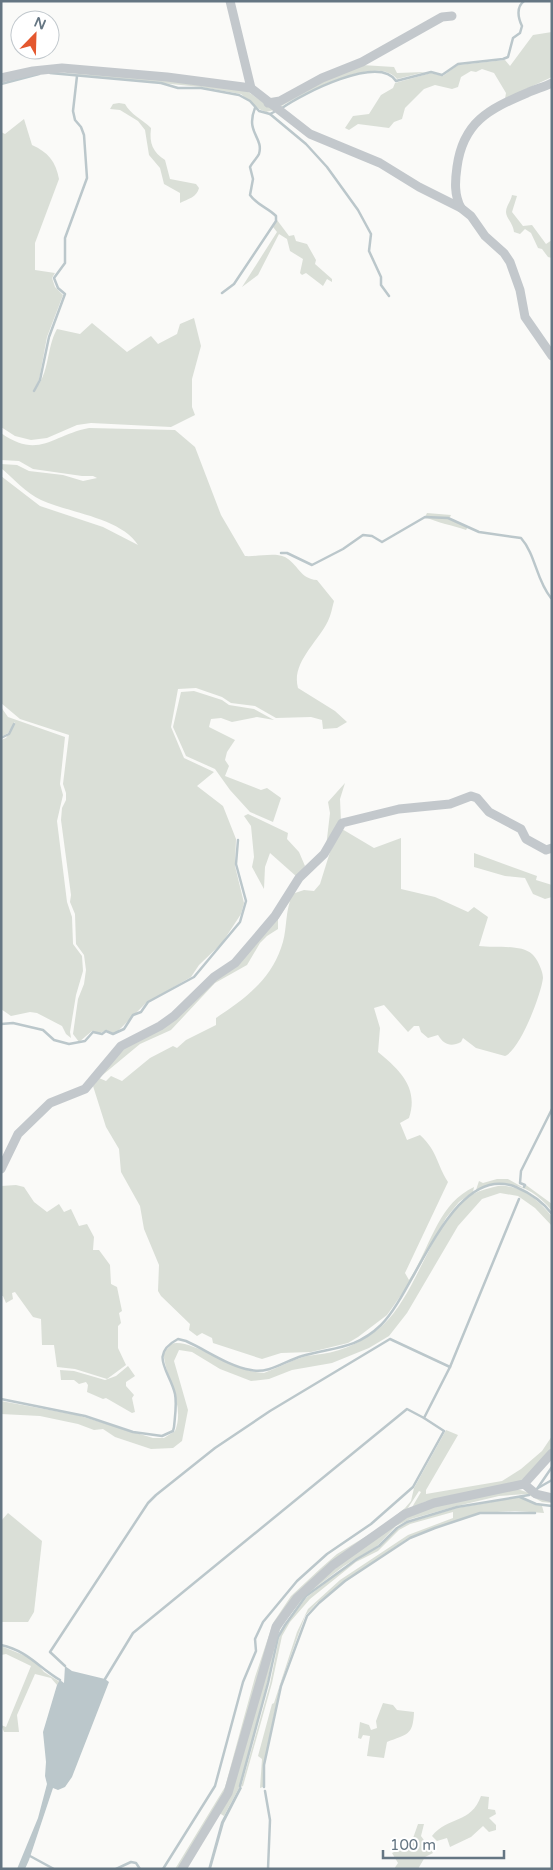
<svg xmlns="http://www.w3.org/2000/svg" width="553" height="1870" font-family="'Varela Round',sans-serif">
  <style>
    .green { fill: #dadfd7; fill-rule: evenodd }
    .water { fill: #bbc7cb }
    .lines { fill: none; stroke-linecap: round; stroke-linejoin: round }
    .stream { stroke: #bbc7cb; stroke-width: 2.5 }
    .minor { stroke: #c3c8cc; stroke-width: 9 }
  </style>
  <rect width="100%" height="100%" fill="#fafaf8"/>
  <g class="green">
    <path d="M552,32V77L505,99L506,93L494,73L482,69L476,72L471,71L461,77L458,87L452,89L435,85L424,89L405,108L402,119L394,122L389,128L358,124L349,130L345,128L353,116L369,114L381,95L393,88L395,83L431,73L443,76L458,65L505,60L510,66L533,35Z"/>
    <path d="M362,65L394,67L397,73L425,72L397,79C377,53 301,95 278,108L276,106L318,84Z"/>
    <path d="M50,72L143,78L247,91L274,110L266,112L259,109L241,94L201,87Z"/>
    <path d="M119,103L125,104C130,114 143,120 151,128C149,144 153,152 165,160L170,179L196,184L199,188C197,197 188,199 180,203V193L164,184L160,168L149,155L145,130L138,121L120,110L110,109L113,104Z"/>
    <path d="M24,119L32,145C48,152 56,162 59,179L35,243V270L55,273L52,278L55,287L63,295L47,337L39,380L34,390C50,375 46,348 57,329L80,334L92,323L127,352L151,336L158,344L177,334L180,324L194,318L201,346L192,379V407L195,415L171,427L91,423L77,425L47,438L31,440L15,436L1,427V132L5,134Z"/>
    <path d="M512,195L517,196L512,212L523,226L532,225L546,244L552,240V258L548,257L542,249L538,248L531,233L525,229L520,234L514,232C513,223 506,218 506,212C506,206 511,201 512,195Z"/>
    <path d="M277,220L289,236L294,235L296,241L307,244L316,260L315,264L332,279V282L327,279L323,286L306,273L302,275L300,273L303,259L290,251L287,239L279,234L258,275L242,287L277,232L273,227Z"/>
    <path d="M89,428L175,430L195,447L221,515L245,556C257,557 274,552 285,557C298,564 300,579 317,580L334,601C332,608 331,615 328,621C318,642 291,663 298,688L335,711L347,722L337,728L323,729L322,720L311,717L276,718L255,706L231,703L222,697L196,688L178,689L171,727L184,758L214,772L197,786L223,806L236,839L235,866L244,903L241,914L222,943L199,965L191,977L146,1003L118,1031L112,1034L107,1030L100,1033L92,1031L79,1042L73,1034L78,999L84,984L86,970L84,955L76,944L75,914L70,902L71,895L61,820L62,808L66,800V793L63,784L69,735L20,719L1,703V476L40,506L103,527L138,545C121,518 70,513 41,500C26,493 13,478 1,468V464L17,465L29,471L63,475L83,481L97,478L93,476H82L33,469L19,461L1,460V433C39,460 52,435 89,428Z"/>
    <path d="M427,513L451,515L449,519L468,527L466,530C452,525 438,523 425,517Z"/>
    <path d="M194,691L222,700L229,705L254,709L274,720L257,717L232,722L221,718L211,719L209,727L235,740L227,752L225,760L229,766L225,776L261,790L267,788L281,798L273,822L250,812L230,790L215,769L186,756L173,727L181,692Z"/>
    <path d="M1,707L8,717L65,737L60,784L63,795L57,821L67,902L72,917L73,944L82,956L83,971L76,995L70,1032L71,1038L66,1034L62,1026L37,1013L30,1012L11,1016L1,1009V740L6,738L15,724V722L8,733L1,737Z"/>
    <path d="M345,783L340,799L341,822L326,847L330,813L328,802Z"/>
    <path d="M248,814L288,833L287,839L299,852L305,866L297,877L270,853L265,867L264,889L252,867L254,857L251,826L244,816Z"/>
    <path d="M342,829L374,848L401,838V889L435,897L468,912L474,907L488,917L479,946C494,948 521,944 532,954C537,958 543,971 543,978C541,995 520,1050 505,1056L476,1048L463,1038L461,1042C451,1047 444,1045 438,1035L428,1038L421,1032L419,1026H414L408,1032L384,1005L374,1008L380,1028L378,1052C400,1070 419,1088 409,1118L400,1123L407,1140L420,1135C438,1152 436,1163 448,1182L405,1273L409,1280C430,1249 437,1204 474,1187L473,1192L459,1202L446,1218L414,1277L387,1315L358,1337L348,1343L311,1352L281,1353L262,1359L213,1343L212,1338L202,1333L197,1336L189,1330L190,1324L161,1296L158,1291L159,1265L144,1229L140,1206L121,1172L119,1149L106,1127L93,1086L121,1050L167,1024L184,1011L212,983L237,965L292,894L304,890L314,891L320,884L330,852ZM290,901C285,916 287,933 281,948C270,980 244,1000 216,1018V1025L186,1040L177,1048L173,1046L150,1058L122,1081L111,1076L106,1081L99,1078L140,1044L171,1030L215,983L247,965L260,943L267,936L278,929V919Z"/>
    <path d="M474,853L537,876L536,880L552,885V897L545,899L533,894L525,878L505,876L474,867Z"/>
    <path d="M497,1179H508L524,1188L526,1185L552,1204V1211C532,1186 506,1177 476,1190L479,1181L483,1183Z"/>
    <path d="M16,1185L24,1187L34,1202L47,1212L59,1204L64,1212L71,1209L79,1226L87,1224L94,1237L93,1250H99L110,1265L111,1284L117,1287L122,1311L119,1313L121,1323L118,1326V1348L126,1365L107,1379L75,1369L57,1367L54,1345H42L41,1319L33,1317L15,1292L12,1293L13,1299L6,1303L3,1296H1V1186Z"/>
    <path d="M498,1186C520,1184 539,1200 552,1217V1226L535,1208L518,1196L500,1193L482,1199L458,1226L407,1313L389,1336L369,1348L332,1363L292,1370L269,1379L251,1381L220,1369L192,1352L179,1350L174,1361L188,1410L182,1441L173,1448L151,1449L115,1437L103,1429L94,1430L78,1424L40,1416L1,1414V1401L77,1415L153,1438H164L175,1431C185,1406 168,1383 164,1358V1353L171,1344C191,1337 234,1373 264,1373C277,1368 290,1361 303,1357C309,1355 316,1355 322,1354C344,1351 366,1340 383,1325C419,1291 432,1219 473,1194C481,1190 490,1188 498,1186Z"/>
    <path d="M128,1366L135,1376L126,1382V1386L134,1395L132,1398L135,1412L132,1413L106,1398L103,1399L87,1392L88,1385L86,1382L79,1384L74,1380H61L60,1370L74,1371L105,1380L116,1376Z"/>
    <path d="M446,1430L458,1435L426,1490V1494L502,1481L521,1469L542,1451L552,1436V1450L524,1479L517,1483L424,1502L411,1509L421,1492L419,1491L406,1511L283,1611L229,1786L179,1869H175L225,1787L255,1677L273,1623L291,1596L321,1568L337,1554L383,1526L405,1508L411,1501L414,1488Z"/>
    <path d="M517,1489L552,1500V1503L542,1502L527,1494L499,1496L457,1506L411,1519L396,1526L377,1546L344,1566L307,1594L284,1622L277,1636L267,1683L240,1786L224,1816L219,1813L275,1636L298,1601L343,1562L402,1520L426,1508Z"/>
    <path d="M520,1497L542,1506L544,1513L515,1511L480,1513L433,1528L408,1538L345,1581L317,1603L305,1616L280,1686L264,1763L263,1787L260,1788L262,1759L258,1756L272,1704L274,1703L297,1632L308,1609L340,1580L408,1535L453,1518V1512L410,1524L399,1530L378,1551L356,1562L310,1599L290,1622L282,1636L272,1683L243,1786L241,1787L270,1684L279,1638L285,1625L307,1597L357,1559L379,1547L397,1529L407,1523L457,1508Z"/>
    <path d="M8,1513L42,1541L34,1612L28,1622H1V1521Z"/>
    <path d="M1,1646L33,1659L44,1672L60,1682L57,1685L51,1678L35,1674L17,1715L19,1732H4L1,1725L6,1727L31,1666L6,1654L1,1655Z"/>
    <path d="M383,1703L393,1705L397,1710L414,1712C413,1736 407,1734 387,1742L384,1758L367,1756L370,1736L363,1735L361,1739L358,1738L360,1722L369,1725L371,1730L377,1728L376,1721Z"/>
    <path d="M481,1796L489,1797L488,1809L495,1810L496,1814L489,1818L496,1825V1830L489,1832L483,1826L471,1837L450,1847L447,1838L437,1841L432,1836C448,1816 471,1824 481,1796Z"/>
    <path d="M418,1824H424L421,1836L433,1853L425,1857L418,1869H394L398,1863L392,1853L411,1844Z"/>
  </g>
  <g class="water">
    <path d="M65,1666L72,1671L105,1679L109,1682L72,1777L65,1787L58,1790L53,1788L29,1860L25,1869H17L38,1818L47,1784L45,1776L46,1762L43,1732L57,1685L60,1680L64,1683Z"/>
    <path d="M240,1786L242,1788L224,1823L211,1869H208L221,1822Z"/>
  </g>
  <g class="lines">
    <g class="stream">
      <path d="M50,73L161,83L178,88H201L239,95L250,101L259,111L270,114L274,112"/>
      <path d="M1,84L39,74"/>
      <path d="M282,108C302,94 379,54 396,81L431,72L442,75L458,64L503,59L508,57L513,38L520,33L522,26C518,18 516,7 524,1"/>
      <path d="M270,114L306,144L327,167L358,210L371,234L369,251L381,277V285L389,296"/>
      <path d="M222,293L234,284L276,221V216C268,208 257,205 250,195L253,179L250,167C252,163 257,158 259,154C264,137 245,133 255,108"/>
      <path d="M34,391L40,380L49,337L65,294L58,288L54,278L65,263V238L87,178L84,135L81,127L75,120L73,111L77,76"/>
      <path d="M281,553H287L312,565L343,549L363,535L372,536L382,542L425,517L448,518L479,532L521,538C536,555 536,580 551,598"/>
      <path d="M1,738L9,734L14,724"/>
      <path d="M1,1024L13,1023L43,1030L54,1040L69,1044L85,1041L93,1032L102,1034L106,1031L113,1034L124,1029L133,1015L141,1012L148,1002L194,977L240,922L246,901L236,864L238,840"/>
      <path d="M524,1187L525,1185L520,1183L521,1171L552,1109"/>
      <path d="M1,1399L85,1416L133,1432L162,1436L173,1431L174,1427C175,1416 177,1404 175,1394C170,1371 148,1355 178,1339L186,1341C208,1351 228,1366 251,1370C269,1374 285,1361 302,1356C333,1347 355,1350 381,1325C416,1291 452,1161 516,1187C530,1193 543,1202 552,1214"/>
      <path d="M538,1488L552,1480"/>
      <path d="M537,1489L552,1467"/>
      <path d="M520,1497L536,1504L552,1506"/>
      <path d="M1,1645C28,1651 38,1667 60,1680"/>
      <path d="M65,1666L50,1652L148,1503L156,1495L215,1448L270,1411L390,1339L450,1367"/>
      <path d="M105,1679L133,1633L407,1409L424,1418L450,1367L519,1199"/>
      <path d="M240,1786L268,1683L278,1637L285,1625L306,1596L357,1559L379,1546L397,1528L407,1522L457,1507L529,1495"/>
      <path d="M264,1787V1765L281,1686L307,1616L319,1603L345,1581L410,1538L435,1528L480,1513H535"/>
      <path d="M265,1791L270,1820L268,1869"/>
      <path d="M30,1856L54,1869"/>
      <path d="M116,1869L131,1862L136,1863L140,1869"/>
      <path d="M163,1869L215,1786L243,1682L256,1651L255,1639L263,1622L297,1581L327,1554L371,1524L413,1487L444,1431L424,1418"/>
    </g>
    <g class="minor">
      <path d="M230,1L251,88L310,134L380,163L419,187L461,208L471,216L485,236L504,253L510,262L520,290L525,317L552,356"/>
      <path d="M1,78L33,71L62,68L167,77L251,88"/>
      <path d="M268,103L280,101L322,78L362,62L442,17L452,16"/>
      <path d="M461,208C454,195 455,181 457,167C463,122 489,109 527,93C535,89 544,87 552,83"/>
      <path d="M1,1169L18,1134L50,1103L85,1089L121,1046L160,1026L174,1016L214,977L235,963L275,916L299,878L324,854L342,823L399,809L450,804L471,796L477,798L489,812L521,829L526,839L546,850L552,848"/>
      <path d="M524,1484L536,1494L552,1498"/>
      <path d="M182,1869L228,1793L276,1627L297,1598L333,1565L405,1514L434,1503L524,1484L552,1453"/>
    </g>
  </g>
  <rect width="553" height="1870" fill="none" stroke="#657683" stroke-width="5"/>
  <g transform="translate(35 35) rotate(23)"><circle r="24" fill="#ffffff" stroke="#c1c8cd"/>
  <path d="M0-4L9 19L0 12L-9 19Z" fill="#e4572e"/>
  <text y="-8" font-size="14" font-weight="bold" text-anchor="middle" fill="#657683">N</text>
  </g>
  <path d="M383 1850v8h121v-8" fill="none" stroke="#657683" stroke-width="2.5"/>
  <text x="390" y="1850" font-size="15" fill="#657683" stroke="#ffffff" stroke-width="4" paint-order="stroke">100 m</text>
</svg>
